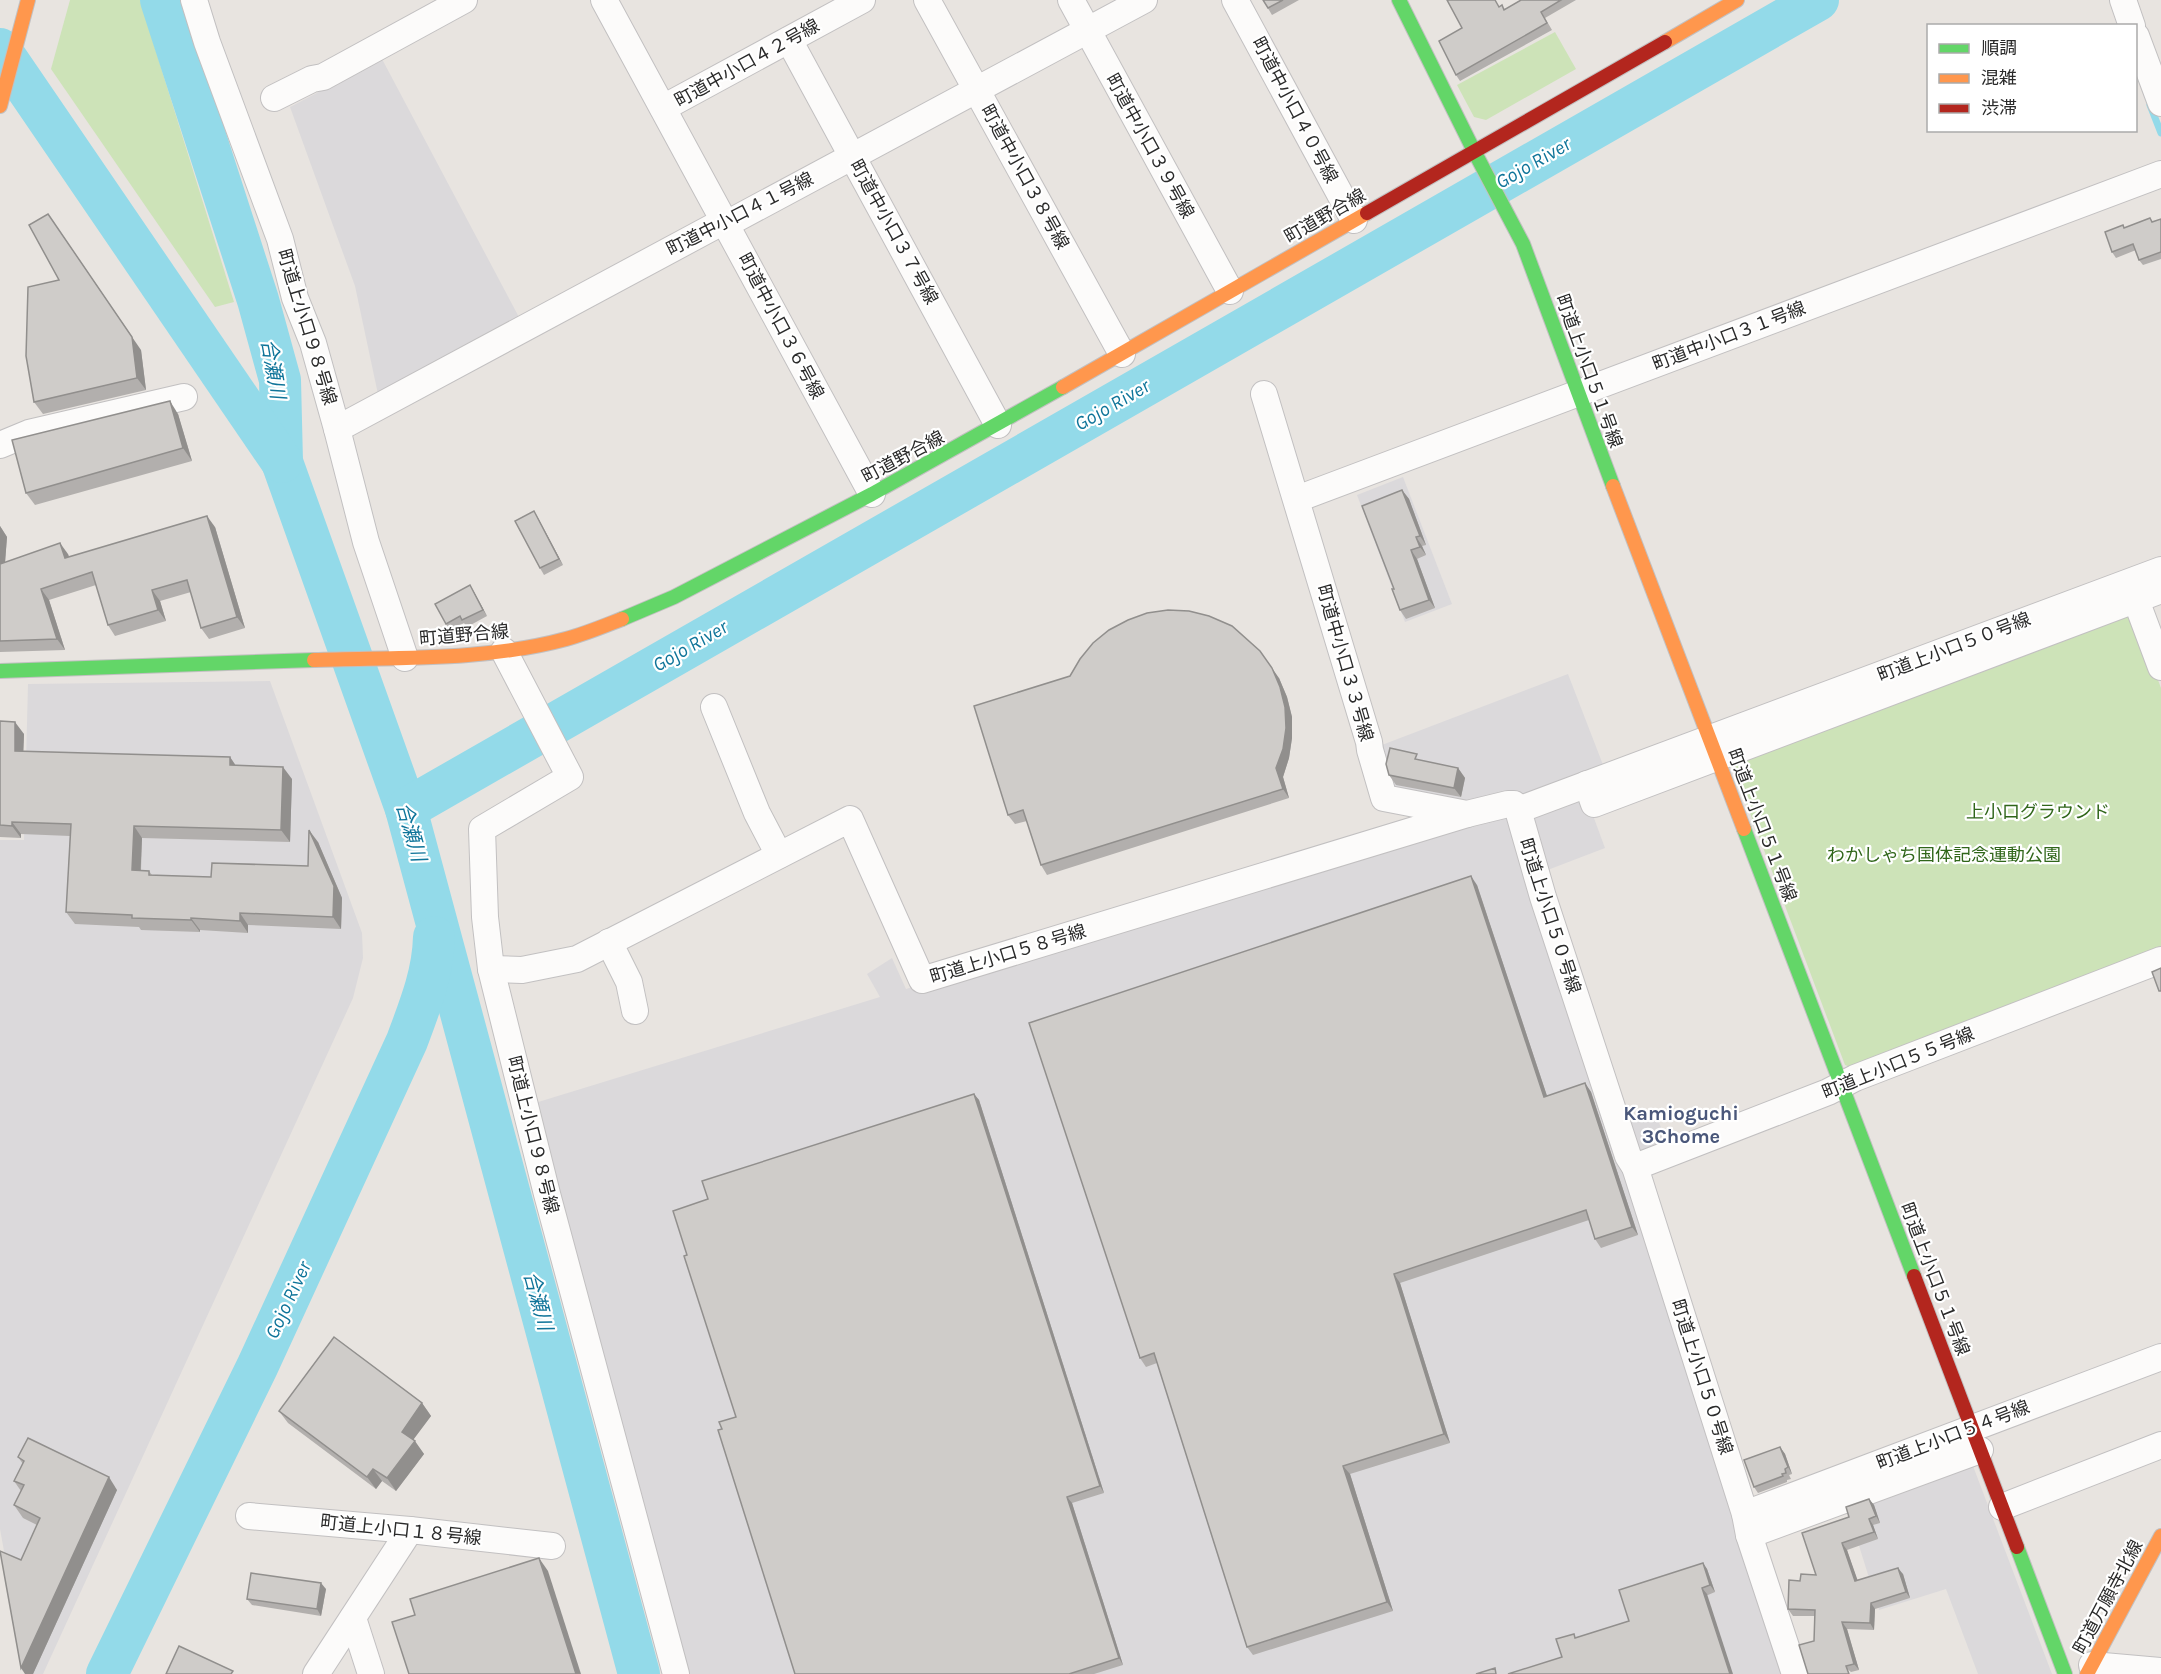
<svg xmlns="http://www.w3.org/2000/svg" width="2161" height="1674" font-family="Karla,'Noto Sans JP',sans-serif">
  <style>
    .industrial { fill: #dbd9db }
    .green { fill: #cde3b8 }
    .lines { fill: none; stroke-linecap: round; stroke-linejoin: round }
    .stream { stroke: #93dae9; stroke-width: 7 }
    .river { stroke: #93dae9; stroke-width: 42 }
    .street-casing { stroke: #c2c0c1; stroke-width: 28 }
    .fast-casing { stroke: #c2c0c1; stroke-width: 16 }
    .slow-casing { stroke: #c2c0c1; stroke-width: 16 }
    .jam-casing { stroke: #c2c0c1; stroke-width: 16 }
    .street { stroke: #fcfbfa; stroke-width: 26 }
    .fast { stroke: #63d668; stroke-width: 14 }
    .slow { stroke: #ff974d; stroke-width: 14 }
    .jam { stroke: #b3261e; stroke-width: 14 }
    .wall { fill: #b2afad }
    .shaded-wall { fill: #918f8d }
    .building { fill: #cfccc9; stroke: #918f8d; stroke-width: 1.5 }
    .labels { text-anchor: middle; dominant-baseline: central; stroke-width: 4.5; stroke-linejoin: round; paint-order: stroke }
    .street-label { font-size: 18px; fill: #2a2a2a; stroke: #fff }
    .park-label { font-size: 18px; fill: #30661a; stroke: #fff }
    .water-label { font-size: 20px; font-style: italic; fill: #0e7499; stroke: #fff }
    .neighbourhood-label { font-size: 20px; font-weight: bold; fill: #4a577a; stroke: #fff }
  </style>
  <rect width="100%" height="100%" fill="#e8e4e0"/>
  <g class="industrial">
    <path d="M382,59L521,321L379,399L355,286L290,107Z"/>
    <path d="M1403,477L1452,604L1405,622L1357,495Z"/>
    <path d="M1568,674L1605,770L1534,798L1460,807L1387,792L1374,748Z"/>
    <path d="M270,681L362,933L363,958L353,998L43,1674H26L0,1529V840H24L28,684Z"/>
    <path d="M1584,797L1591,810L1605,848L1545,871L1527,814Z"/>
    <path d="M1507,809L1787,1674H683L535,1103L880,997L867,974L892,958L906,989Z"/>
    <path d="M1655,1113L1667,1142L1636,1154L1626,1122Z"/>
    <path d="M1973,1466L2052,1674H1978L1946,1589L1879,1610L1847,1507Z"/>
  </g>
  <g class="green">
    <path d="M70,0H140L234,302L215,307L51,69Z"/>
    <path d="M1555,32L1576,69L1486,120L1474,117L1457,85Z"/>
    <path d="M2131,608L2161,688V952L1853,1068L1845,1065L1730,760Z"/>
  </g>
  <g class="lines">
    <path class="stream" d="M2150,105L2161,133"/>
    <g class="river">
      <path d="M161,0L258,300L280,380L282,462L406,809L639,1674"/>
      <path d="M0,49L282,462"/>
      <path d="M406,809L1818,0"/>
      <path d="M107,1674L258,1365L407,1041C420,1006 433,974 434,937"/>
    </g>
    <defs>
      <g id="street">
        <path d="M194,0L207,42L280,239L295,298L313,343L337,429L366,542L405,658"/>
        <path d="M604,0L872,494"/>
        <path d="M927,0L1122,354"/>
        <path d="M1071,0L1230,291"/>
        <path d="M1235,0L1354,220"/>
        <path d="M2123,0L2132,26"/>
        <path d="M2136,36L2161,103"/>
        <path d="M789,40L998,425"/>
        <path d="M274,98L312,79L323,77L464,0"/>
        <path d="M663,108L862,0"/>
        <path d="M1264,394L1369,742L1370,750L1384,798L1467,814L1508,804H1514L1518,810"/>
        <path d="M337,429L724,221H732L1144,0"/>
        <path d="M0,445L29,433L184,397"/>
        <path d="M1297,499L2161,174"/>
        <path d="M2133,586L2136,594V600L2161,667"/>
        <path d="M504,651L570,777L482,829L485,917L491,969L547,1194L676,1674"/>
        <path d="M714,707L757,813L779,855"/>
        <path d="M1587,784L1594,804L2161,590"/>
        <path d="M609,942L629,982L635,1011"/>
        <path d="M491,969L522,970L577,959L850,819L922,980L1467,814"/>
        <path d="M1635,1167L1828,1092L1855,1078L2161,960"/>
        <path d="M2002,1507L2161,1445"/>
        <path d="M1745,1514L2161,1357"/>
        <path d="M249,1516L410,1530L552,1546"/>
        <path d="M1749,1535L1980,1450"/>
        <path d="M353,1618L371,1674"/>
        <path d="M2092,1665L2161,1671"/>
        <path d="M316,1674L410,1530"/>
        <path d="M1795,1674L1749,1535L1745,1514L1635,1167L1628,1156L1543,897L1518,810L2161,570"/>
      </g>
      <g id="fast">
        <path d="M1399,0L1474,151L1523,244L1613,486"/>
        <path d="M622,619L674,597L872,494L1063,387"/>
        <path d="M0,671L314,660"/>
        <path d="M1744,829L1914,1276"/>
        <path d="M2017,1547L2065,1674"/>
      </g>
      <g id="slow">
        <path d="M1665,42L1737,0"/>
        <path d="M0,106L28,0"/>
        <path d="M1063,387L1367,213"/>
        <path d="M1613,486L1744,829"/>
        <path d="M314,660C397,657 485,661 566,639C585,634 604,626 622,619"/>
        <path d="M2087,1674L2161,1536"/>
      </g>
      <g id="jam">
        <path d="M1367,213L1665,42"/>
        <path d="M1914,1276L2017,1547"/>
      </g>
    </defs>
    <use href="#street" class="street-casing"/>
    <use href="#fast" class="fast-casing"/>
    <use href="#slow" class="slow-casing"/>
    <use href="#jam" class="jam-casing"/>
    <use href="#street" class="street"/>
    <use href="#fast" class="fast"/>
    <use href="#slow" class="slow"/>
    <use href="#jam" class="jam"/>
  </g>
  <g class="wall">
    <path d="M1263,0H1299L1272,15Z"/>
    <path d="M1521,0H1576L1545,18L1552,30L1460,81L1456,75L1500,7L1505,9Z"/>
    <path d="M2150,218L2153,222L2161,219V259L2143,265L2139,260L2136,250L2116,258L2112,252L2125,228Z"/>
    <path d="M141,350L146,390L43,414L34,402Z"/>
    <path d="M178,414L192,461L35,505L26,493Z"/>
    <path d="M1402,490L1409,499L1426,545L1422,546L1426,555L1417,559L1435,608L1406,619L1400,610L1394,589Z"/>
    <path d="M538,518L563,565L544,575L540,568Z"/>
    <path d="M0,526L7,537L5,562L68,554L69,557L215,527L245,628L209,639L201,628L191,592L160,601L166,621L115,636L108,625L96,585L49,600L65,650L0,652Z"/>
    <path d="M470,585L487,616L467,627L464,623L451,630L446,624Z"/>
    <path d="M1070,676L1279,678L1287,697L1292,717V738L1289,758L1283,777L1289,798L1047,875L1041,865L1027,821L1015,824L1008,815Z"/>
    <path d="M0,721L24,734L23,752L230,757L236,766L292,779L290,842L142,838L141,870L149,871L152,875L211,877L308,866L318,842L342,898L341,929L248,925V933L200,930V932L141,930L139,927L75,924L66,912L70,836L21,834V838L0,837Z"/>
    <path d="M1420,760L1458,768L1465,778L1461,797L1396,785L1389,775Z"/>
    <path d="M1477,885L1547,1096L1585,1083L1591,1092L1638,1235L1601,1248L1595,1239L1589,1220L1400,1283L1450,1443L1350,1474L1393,1611L1253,1655L1247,1647L1157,1363L1146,1367L1140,1358Z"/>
    <path d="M974,1094L979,1100L1104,1493L1072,1503L1123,1665L1094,1674H795L722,1429L736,1417L687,1255L708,1199Z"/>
    <path d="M422,1403L431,1416L413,1440L424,1454L396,1491L382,1481L376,1489L288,1423L279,1411Z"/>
    <path d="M1780,1447L1785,1454L1792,1474L1789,1475L1791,1479L1787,1480V1482L1758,1493L1754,1487Z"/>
    <path d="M18,1457L117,1490L33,1674H25L21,1560L37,1525L23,1518L14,1505L21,1491L14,1481L23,1464Z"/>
    <path d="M1869,1499L1874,1505L1880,1523L1873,1525L1878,1539L1847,1550L1857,1580L1903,1574L1910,1598L1875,1609L1874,1630L1847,1629L1859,1670L1851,1672L1814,1641L1815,1616H1793L1788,1609L1800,1581L1816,1575L1849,1517Z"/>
    <path d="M1703,1563L1707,1569L1715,1592L1562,1657L1576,1638L1629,1621Z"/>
    <path d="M326,1589L321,1616L252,1605L247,1599Z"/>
  </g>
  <g class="shaded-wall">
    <path d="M48,214L141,350L146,390L137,378Z"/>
    <path d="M170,401L178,414L192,461L183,448Z"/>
    <path d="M1402,490L1409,499L1426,545L1420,536Z"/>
    <path d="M534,511L538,518L563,565L559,559Z"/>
    <path d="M207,516L215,527L245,628L237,617Z"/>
    <path d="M0,526L7,537L4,576L0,571Z"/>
    <path d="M1416,537L1422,546L1426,555L1420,547Z"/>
    <path d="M60,543L68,554L73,569L65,558Z"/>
    <path d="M1411,550L1417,559L1435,608L1429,600Z"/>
    <path d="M470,585L474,592L487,616L483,610Z"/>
    <path d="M41,589L49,600L65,650L57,639Z"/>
    <path d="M152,590L160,601L166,621L158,610Z"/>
    <path d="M1260,651L1279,678L1287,697L1292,717V738L1289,758L1283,777L1289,798L1283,789L1276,768Z"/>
    <path d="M15,722L24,734L23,763L15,751Z"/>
    <path d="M230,757L238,769L230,765Z"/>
    <path d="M283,767L292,779L290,842L281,830Z"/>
    <path d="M1458,768L1465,778L1461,797L1454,788Z"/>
    <path d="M12,822L21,834V838L12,826Z"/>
    <path d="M134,826L142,838L140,882L132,870Z"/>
    <path d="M309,830L318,842L342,898L341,929L333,917Z"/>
    <path d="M1471,876L1477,885L1550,1105L1544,1097Z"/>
    <path d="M240,913L248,925V933L240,921Z"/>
    <path d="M191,918L200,930V932L191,920Z"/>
    <path d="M1585,1083L1591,1092L1638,1235L1632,1227Z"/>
    <path d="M974,1094L979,1100L1104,1493L1100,1486Z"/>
    <path d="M1394,1274L1400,1283L1450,1443L1444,1434Z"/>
    <path d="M422,1403L431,1416L410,1444L402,1432Z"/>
    <path d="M415,1441L424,1454L396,1491L387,1478Z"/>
    <path d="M1780,1447L1785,1454L1792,1474L1788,1467Z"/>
    <path d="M1343,1466L1350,1474L1393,1611L1387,1602Z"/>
    <path d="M373,1469L382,1481L376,1489L367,1477Z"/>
    <path d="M109,1477L117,1490L33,1674H25L21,1668Z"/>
    <path d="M1067,1497L1072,1503L1123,1665L1119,1658Z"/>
    <path d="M1869,1499L1874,1505L1880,1523L1876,1516Z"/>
    <path d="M1869,1519L1873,1525L1878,1539L1874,1532Z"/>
    <path d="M1842,1543L1847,1550L1860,1587L1855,1581Z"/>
    <path d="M539,1558L548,1571L581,1674H576Z"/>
    <path d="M1703,1563L1707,1569L1715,1592L1710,1585Z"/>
    <path d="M1898,1568L1903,1574L1910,1598L1906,1592Z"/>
    <path d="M321,1583L326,1589L321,1616L317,1609Z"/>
    <path d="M1702,1588L1707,1594L1733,1674H1730Z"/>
    <path d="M1871,1603L1875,1609L1874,1630L1870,1623Z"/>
    <path d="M1842,1622L1847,1629L1859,1670L1854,1664Z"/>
  </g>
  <g class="building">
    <path d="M1263,0H1283L1268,8Z"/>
    <path d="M1447,0H1495L1499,7L1502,5L1504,10L1521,0H1561L1541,12L1547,23L1456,75L1439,41L1462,28Z"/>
    <path d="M48,214L132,337L137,378L34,402L26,356L28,287L59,280L29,225Z"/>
    <path d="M2150,218L2152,222L2161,219V252L2139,260L2133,244L2112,252L2105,232L2123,225L2124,228Z"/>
    <path d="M170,401L183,448L26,493L12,440Z"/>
    <path d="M1402,490L1420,536L1416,537L1420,547L1411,550L1429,600L1400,610L1392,589H1394L1362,506Z"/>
    <path d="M534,511L559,559L540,568L515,521Z"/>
    <path d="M207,516L237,617L201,628L187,580L152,590L158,610L108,625L92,572L41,589L57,639L0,641V564L60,543L65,558Z"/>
    <path d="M470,585L483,610L462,620L460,616L446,624L435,604Z"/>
    <path d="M1168,610L1189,611L1209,616L1232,626L1260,651L1272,668L1280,687L1285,707L1286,728L1283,749L1276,768L1283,789L1041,865L1023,810L1008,815L974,706L1070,676L1080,659L1093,643L1109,630L1128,620L1147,613Z"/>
    <path d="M0,721L15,722V751L230,757V765L283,767L281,830L134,826L132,870L149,871V875L211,877L212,863L308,866L309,830L334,886L333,917L240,913V921L191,918V920L132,918V915L66,912L71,824L12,822V826L0,825Z"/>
    <path d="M1390,748L1417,754L1415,759L1458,768L1454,788L1389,775L1386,764Z"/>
    <path d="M1471,876L1544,1097L1585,1083L1632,1227L1595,1239L1586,1210L1394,1274L1444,1434L1343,1466L1387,1602L1247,1647L1154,1353L1140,1358L1029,1023Z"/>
    <path d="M2161,968V991H2159L2152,972Z"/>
    <path d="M974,1094L1100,1486L1067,1497L1119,1658L1069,1674H795L718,1430L722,1429L719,1422L736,1417L684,1256L687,1255L673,1211L708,1199L702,1181Z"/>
    <path d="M334,1337L422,1403L402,1432L415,1441L387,1478L373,1469L367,1477L279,1411Z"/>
    <path d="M28,1438L109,1477L21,1668L0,1551L21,1560L40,1518L14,1505L24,1485L14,1481L24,1461L18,1457Z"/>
    <path d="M1780,1447L1788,1467L1785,1469L1786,1473L1782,1474L1783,1476L1754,1487L1744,1460Z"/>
    <path d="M1869,1499L1876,1516L1869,1519L1874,1532L1842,1543L1855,1581L1898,1568L1906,1592L1871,1603L1870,1623L1842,1622L1854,1664L1846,1666L1849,1674H1808L1799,1645L1814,1641L1815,1610L1788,1609L1789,1580L1800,1581L1801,1574L1816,1575L1802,1533L1849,1517L1846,1507Z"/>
    <path d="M539,1558L576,1674H409L392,1622L415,1615L410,1599Z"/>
    <path d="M1703,1563L1710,1585L1702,1588L1730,1674H1508L1562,1657L1556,1639L1574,1634L1575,1638L1629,1621L1619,1590Z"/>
    <path d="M251,1573L321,1583L317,1609L247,1599Z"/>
    <path d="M179,1646L233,1671L231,1674H166Z"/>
    <path d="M1495,1668L1496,1674H1476Z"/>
  </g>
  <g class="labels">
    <g class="street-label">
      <text transform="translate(747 63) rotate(-29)">町道中小口４２号線</text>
      <text transform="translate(1295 110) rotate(62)">町道中小口４０号線</text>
      <text transform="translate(1150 146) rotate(61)">町道中小口３９号線</text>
      <text transform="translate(1025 177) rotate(61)">町道中小口３８号線</text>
      <text transform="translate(740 214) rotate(-27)">町道中小口４１号線</text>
      <text transform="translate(1325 216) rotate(-30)">町道野合線</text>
      <text transform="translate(894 232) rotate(61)">町道中小口３７号線</text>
      <text transform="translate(781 326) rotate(62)">町道中小口３６号線</text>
      <text transform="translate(307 327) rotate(73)">町道上小口９８号線</text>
      <text transform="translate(1729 336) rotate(-21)">町道中小口３１号線</text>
      <text transform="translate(1589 371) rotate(70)">町道上小口５１号線</text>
      <text transform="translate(903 457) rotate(-28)">町道野合線</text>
      <text transform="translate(464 635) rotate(-5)">町道野合線</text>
      <text transform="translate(1954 647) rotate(-21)">町道上小口５０号線</text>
      <text transform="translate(1345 663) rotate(74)">町道中小口３３号線</text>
      <text transform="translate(1762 825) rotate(69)">町道上小口５１号線</text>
      <text transform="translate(1550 916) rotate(72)">町道上小口５０号線</text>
      <text transform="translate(1008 954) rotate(-17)">町道上小口５８号線</text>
      <text transform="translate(1898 1063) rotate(-22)">町道上小口５５号線</text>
      <text transform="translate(533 1135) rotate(76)">町道上小口９８号線</text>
      <text transform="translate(1935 1279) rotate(69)">町道上小口５１号線</text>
      <text transform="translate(1702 1377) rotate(72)">町道上小口５０号線</text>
      <text transform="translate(1953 1435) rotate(-21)">町道上小口５４号線</text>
      <text transform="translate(401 1530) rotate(6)">町道上小口１８号線</text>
      <text transform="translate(2108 1597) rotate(-62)">町道万願寺北線</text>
    </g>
    <g class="park-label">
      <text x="2038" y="812">上小口グラウンド</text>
      <text x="1944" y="855">わかしゃち国体記念運動公園</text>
    </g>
    <g class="water-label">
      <text transform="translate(1533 163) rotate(-30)">Gojo River</text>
      <text transform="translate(273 369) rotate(80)">合瀬川</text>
      <text transform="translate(1112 405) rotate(-30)">Gojo River</text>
      <text transform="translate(690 646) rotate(-30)">Gojo River</text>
      <text transform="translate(411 832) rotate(74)">合瀬川</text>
      <text transform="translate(288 1300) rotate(-65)">Gojo River</text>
      <text transform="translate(538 1301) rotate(75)">合瀬川</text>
    </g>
    <g class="neighbourhood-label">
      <text x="1681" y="1113">Kamioguchi<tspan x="1681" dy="23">3Chome</tspan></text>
    </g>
  </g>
  <rect x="1927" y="24" width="210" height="108" fill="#ffffff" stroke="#aaaaaa" stroke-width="1.5"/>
  <rect x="1939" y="44" width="30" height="9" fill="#63d668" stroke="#aaaaaa" stroke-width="1.5"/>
  <text x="1981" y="54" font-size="18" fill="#2a2a2a">順調</text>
  <rect x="1939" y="74" width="30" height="9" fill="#ff974d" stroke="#aaaaaa" stroke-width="1.5"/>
  <text x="1981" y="84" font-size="18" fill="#2a2a2a">混雑</text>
  <rect x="1939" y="104" width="30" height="9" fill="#b3261e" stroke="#aaaaaa" stroke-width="1.5"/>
  <text x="1981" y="114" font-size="18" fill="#2a2a2a">渋滞</text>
</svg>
